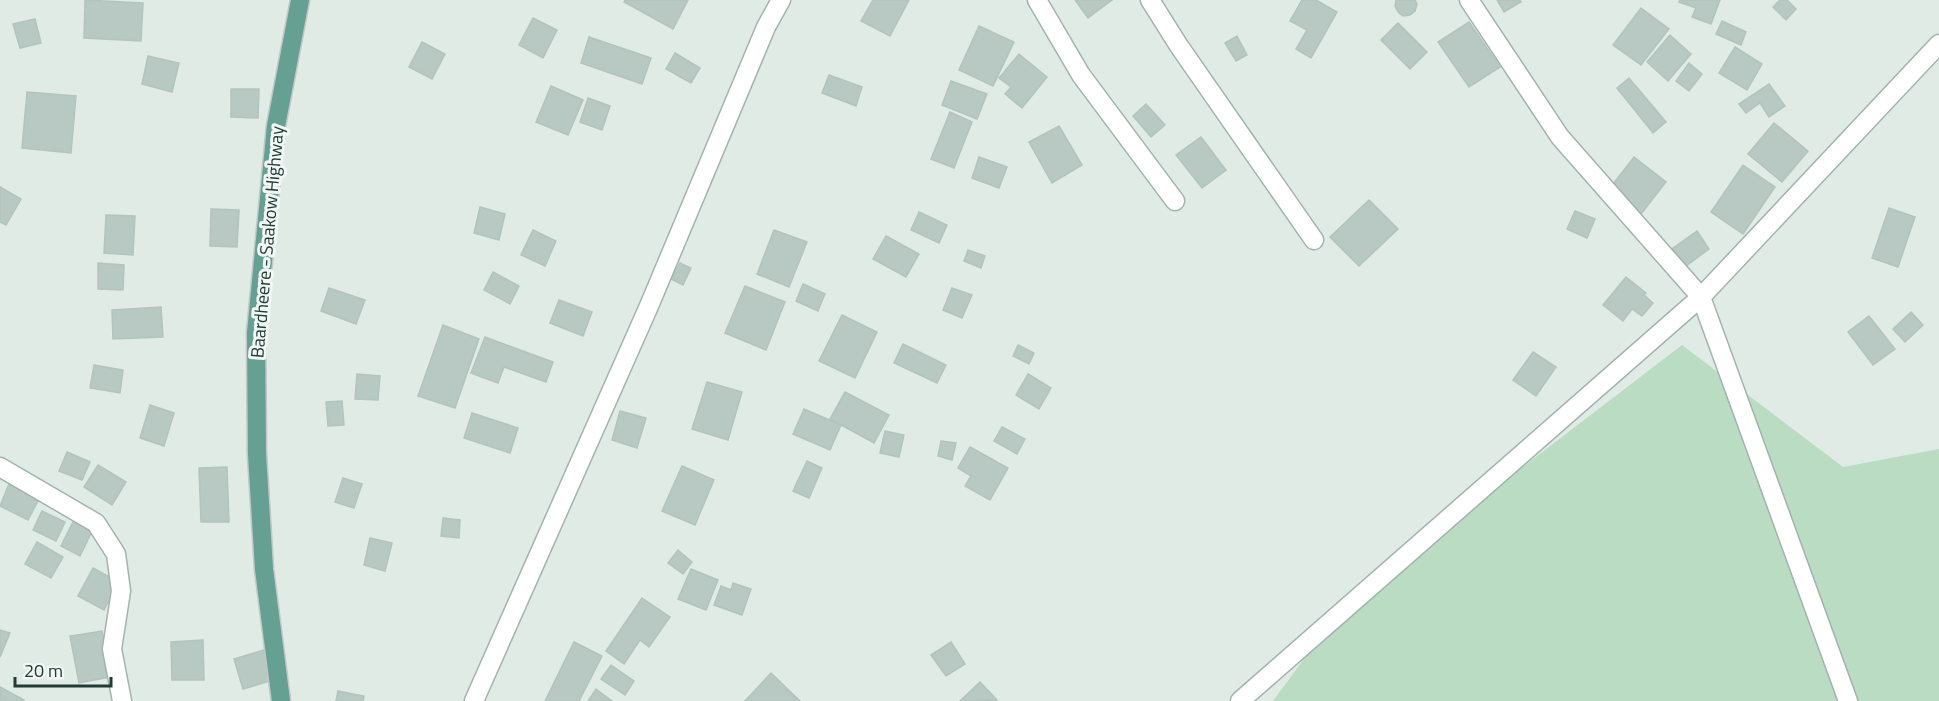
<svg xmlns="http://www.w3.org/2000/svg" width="1939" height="701" font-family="'Titillium Web',sans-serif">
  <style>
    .green { fill: #b9dcc3 }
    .building { fill: #b8c8c2; stroke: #b2c4be; stroke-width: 1.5 }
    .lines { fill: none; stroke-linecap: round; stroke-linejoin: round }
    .minor-casing { stroke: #a3b3ad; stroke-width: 21 }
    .major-casing { stroke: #c1c8c6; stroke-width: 21 }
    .minor { stroke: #fff; stroke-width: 18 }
    .major { stroke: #65a093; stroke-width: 18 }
    .labels { text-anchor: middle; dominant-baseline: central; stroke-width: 6; stroke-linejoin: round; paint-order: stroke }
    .street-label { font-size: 18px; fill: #213b35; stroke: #f0f7f4 }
  </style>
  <rect width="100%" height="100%" fill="#e0ebe6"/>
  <path class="green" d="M1682,345L1843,467L1939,449V701H1273L1345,603Z"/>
  <g class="building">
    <path d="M85,0L143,3L141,41L84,38Z"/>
    <path d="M625,0H688L673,29L624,2Z"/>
    <path d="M873,0H909L890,36L861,21Z"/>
    <path d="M1075,0H1112L1088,18Z"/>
    <path d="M1302,0H1316L1337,12L1311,58L1296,49L1307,30L1290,21Z"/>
    <path d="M1396,0H1415L1417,4L1415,11L1410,15L1403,16L1398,12L1395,6Z"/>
    <path d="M1497,0H1520L1521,2L1504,12Z"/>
    <path d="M1680,0H1720L1711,24L1692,17L1696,8L1679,2Z"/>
    <path d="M1780,0H1787L1796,9L1786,20L1773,7Z"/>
    <path d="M1641,8L1669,29L1641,65L1613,45Z"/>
    <path d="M533,18L557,30L543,58L519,45Z"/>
    <path d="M35,19L41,43L20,48L13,24Z"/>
    <path d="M1722,21L1746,32L1741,45L1716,34Z"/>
    <path d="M1469,22L1500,67L1469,87L1438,42Z"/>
    <path d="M1398,23L1427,52L1410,69L1381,40Z"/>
    <path d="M979,26L1014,42L993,86L959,70Z"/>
    <path d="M1670,35L1691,54L1668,81L1647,62Z"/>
    <path d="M1237,36L1247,55L1236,61L1225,43Z"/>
    <path d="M589,37L651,58L642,84L581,63Z"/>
    <path d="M422,42L445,54L432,79L409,67Z"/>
    <path d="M1735,47L1762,64L1747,90L1719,73Z"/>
    <path d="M675,53L700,68L691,83L666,69Z"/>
    <path d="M1019,54L1047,77L1022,108L1005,94L1011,87L999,78Z"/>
    <path d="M148,56L179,63L172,92L142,84Z"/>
    <path d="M1689,63L1702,74L1689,91L1676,81Z"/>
    <path d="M829,75L862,87L856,106L822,93Z"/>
    <path d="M1629,78L1666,122L1653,133L1617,88Z"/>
    <path d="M951,81L987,94L977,119L942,105Z"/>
    <path d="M1769,84L1785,106L1769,117L1760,103L1746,113L1739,104Z"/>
    <path d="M551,86L583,100L568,135L536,122Z"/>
    <path d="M231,89H259L258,118L231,117Z"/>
    <path d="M27,92L76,96L71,153L22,148Z"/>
    <path d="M588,98L610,106L602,130L580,122Z"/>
    <path d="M1146,104L1165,125L1151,137L1133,116Z"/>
    <path d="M950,112L972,122L954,168L931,159Z"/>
    <path d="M1774,123L1808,151L1782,182L1748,154Z"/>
    <path d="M1059,126L1082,165L1052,183L1029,142Z"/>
    <path d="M1201,137L1226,170L1202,188L1176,155Z"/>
    <path d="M979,157L1007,167L999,188L972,178Z"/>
    <path d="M1634,157L1666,182L1634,223L1602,198Z"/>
    <path d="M1743,165L1775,187L1743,234L1711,212Z"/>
    <path d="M0,187L21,199L6,225L0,222Z"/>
    <path d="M1369,200L1398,229L1359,266L1330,237Z"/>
    <path d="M480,207L505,214L499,240L474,233Z"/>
    <path d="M1889,208L1915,217L1898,267L1872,258Z"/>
    <path d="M211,209L239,210L237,247L210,246Z"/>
    <path d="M1575,211L1595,219L1587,238L1567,229Z"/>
    <path d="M919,212L947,225L939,243L911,230Z"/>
    <path d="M106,215L135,216L133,255L104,253Z"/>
    <path d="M533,230L556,241L545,266L521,255Z"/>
    <path d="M774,230L807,242L789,287L757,274Z"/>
    <path d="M1697,231L1709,249L1682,269L1669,251Z"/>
    <path d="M886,236L919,254L906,277L873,259Z"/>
    <path d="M968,250L985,256L981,268L964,261Z"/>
    <path d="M98,263L124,265L123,290L98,289Z"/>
    <path d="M680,263L691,268L683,285L671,279Z"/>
    <path d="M493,272L519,286L510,304L484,290Z"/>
    <path d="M1626,277L1646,293L1644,295L1653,303L1642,316L1632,309L1623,321L1603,305Z"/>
    <path d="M803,284L825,294L818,311L796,301Z"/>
    <path d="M745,286L785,302L766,350L725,333Z"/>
    <path d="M329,288L365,300L356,324L321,311Z"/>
    <path d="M952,288L972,295L962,318L943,310Z"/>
    <path d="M559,300L592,312L583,336L550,323Z"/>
    <path d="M161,307L163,337L113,339L112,310Z"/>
    <path d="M1911,312L1923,325L1905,342L1893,329Z"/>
    <path d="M842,315L877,332L855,378L819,361Z"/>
    <path d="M1869,316L1895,349L1873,365L1848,332Z"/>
    <path d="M443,325L479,339L455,408L418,396Z"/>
    <path d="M485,337L553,362L546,382L504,367L498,383L471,373Z"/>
    <path d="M903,344L946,365L937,383L894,363Z"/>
    <path d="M1018,345L1034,353L1029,364L1013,356Z"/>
    <path d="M1533,352L1556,367L1536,396L1513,380Z"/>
    <path d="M94,365L123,370L120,393L90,388Z"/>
    <path d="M357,374L380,376L378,400L355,399Z"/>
    <path d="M1028,374L1051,388L1039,409L1016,395Z"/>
    <path d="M707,382L742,392L728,440L692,429Z"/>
    <path d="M845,392L889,415L874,443L830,419Z"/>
    <path d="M342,401L344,425L328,426L326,402Z"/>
    <path d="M150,405L174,413L164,446L140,438Z"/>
    <path d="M804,409L841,425L830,450L793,434Z"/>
    <path d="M620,411L646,418L637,448L612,440Z"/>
    <path d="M472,413L518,428L510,453L464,438Z"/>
    <path d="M1002,427L1025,439L1017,454L994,441Z"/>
    <path d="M885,431L904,435L899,457L880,453Z"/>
    <path d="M941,441L956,443L952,460L938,456Z"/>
    <path d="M970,447L1008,468L990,500L965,486L971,476L958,468Z"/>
    <path d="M67,452L90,462L82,480L59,471Z"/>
    <path d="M807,461L822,468L809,498L793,491Z"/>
    <path d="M98,465L126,482L112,505L84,487Z"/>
    <path d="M682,466L714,480L695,525L662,511Z"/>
    <path d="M227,467L229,522H201L199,468Z"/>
    <path d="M343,478L362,484L354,508L335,502Z"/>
    <path d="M9,484L39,499L28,520L0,506Z"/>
    <path d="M42,511L65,522L56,541L33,530Z"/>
    <path d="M443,518L460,520L459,538L441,536Z"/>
    <path d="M74,520L93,529L80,556L61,546Z"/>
    <path d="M370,538L392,543L385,571L364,565Z"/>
    <path d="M37,542L63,557L51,578L25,564Z"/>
    <path d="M678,550L692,562L683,574L668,563Z"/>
    <path d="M93,568L119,582L104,610L78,596Z"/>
    <path d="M691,569L718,580L706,610L678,599Z"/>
    <path d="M733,583L751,589L742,615L714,605L721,586L731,590Z"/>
    <path d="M642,598L670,617L649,647L640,640L624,664L606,651Z"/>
    <path d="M0,630L10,633L0,657Z"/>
    <path d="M102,631L111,677L79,683L70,636Z"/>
    <path d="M203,640L204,680H172L171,642Z"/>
    <path d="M574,642L602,656L579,701H545Z"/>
    <path d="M951,642L965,664L946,676L931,655Z"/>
    <path d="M264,650L273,680L243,689L234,659Z"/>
    <path d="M611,665L634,681L625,695L601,679Z"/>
    <path d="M771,673L800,701H745Z"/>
    <path d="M980,682L997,700L960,701Z"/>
    <path d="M0,687L24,700L23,701H0Z"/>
    <path d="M596,689L612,701H588Z"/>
    <path d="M338,691L364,696L363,701H336Z"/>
  </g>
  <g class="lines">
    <defs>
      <g id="minor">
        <path d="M1037,0L1081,75L1175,201"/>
        <path d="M1150,0L1179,46L1314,240"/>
        <path d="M1469,0L1560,137L1701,297L1848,701"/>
        <path d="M0,467L96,523L116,554L121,591L112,649L122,701"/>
        <path d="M474,701L649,306L766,27L781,0"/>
        <path d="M1240,701L1701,297L1939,44"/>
      </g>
      <path id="major" d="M281,701L264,569L257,454L256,333L276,126L300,0"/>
    </defs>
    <use href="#minor" class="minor-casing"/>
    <use href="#major" class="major-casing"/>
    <use href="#minor" class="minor"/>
    <use href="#major" class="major"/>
  </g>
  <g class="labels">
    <g class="street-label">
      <text transform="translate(267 242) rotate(-85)">Baardheere - Saakow Highway</text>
    </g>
  </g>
  <path d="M15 677v9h96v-9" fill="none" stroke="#213b35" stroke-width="3"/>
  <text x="24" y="677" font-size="18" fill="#213b35" stroke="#f0f7f4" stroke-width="4.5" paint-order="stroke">20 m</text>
</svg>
